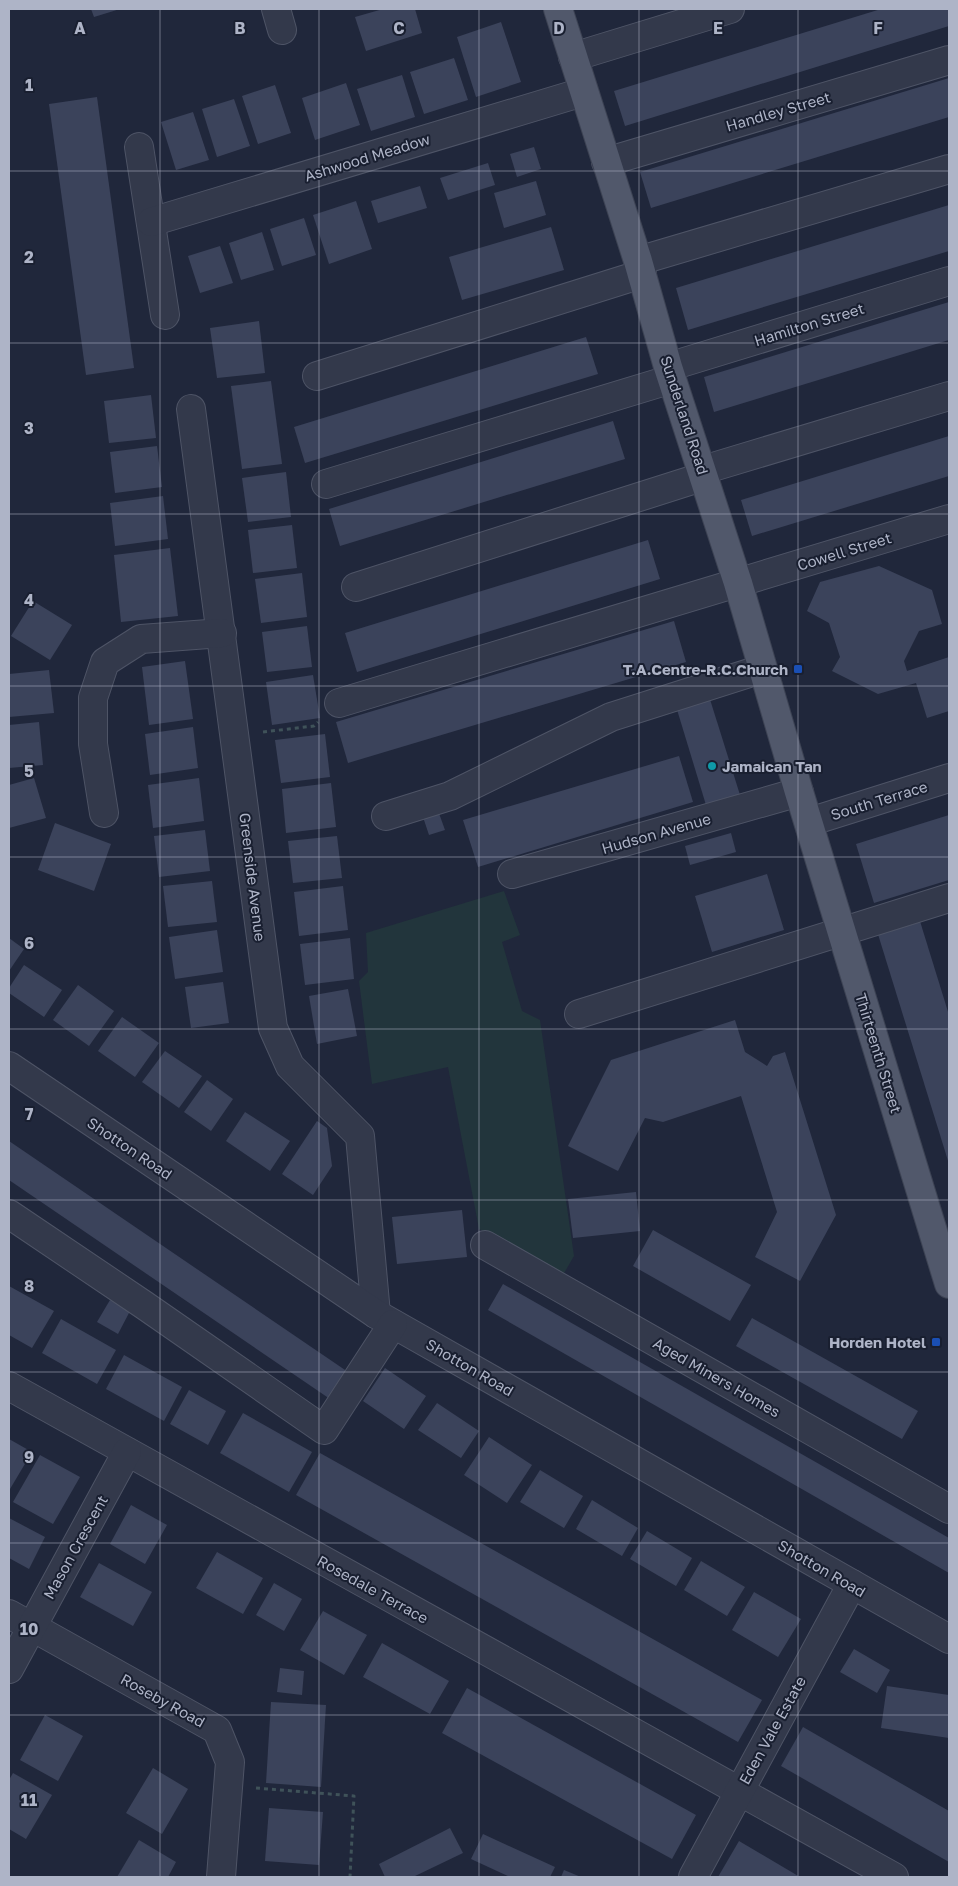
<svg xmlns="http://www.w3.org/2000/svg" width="958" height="1886" font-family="'Golos Text',sans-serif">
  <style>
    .green { fill: #22353c }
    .building { fill: #3b435b }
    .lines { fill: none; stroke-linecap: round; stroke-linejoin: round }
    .minor-casing { stroke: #4e5466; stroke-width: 30 }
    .major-casing { stroke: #3d4354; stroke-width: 30 }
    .path { stroke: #3f5259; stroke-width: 3; stroke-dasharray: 4 4; stroke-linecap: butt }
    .minor { stroke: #33394b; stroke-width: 28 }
    .major { stroke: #51586b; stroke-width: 28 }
    .grid { fill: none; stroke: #aeb4c7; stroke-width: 1; stroke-opacity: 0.55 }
    .transit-dot { fill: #1a4fb4; stroke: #191f30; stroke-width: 2 }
    .culture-dot { fill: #0f9aa8; stroke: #191f30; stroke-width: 2 }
    .labels { text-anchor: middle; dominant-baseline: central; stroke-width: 4; stroke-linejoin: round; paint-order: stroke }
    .street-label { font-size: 15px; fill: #aeb4c7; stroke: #191f30 }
    .poi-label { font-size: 15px; font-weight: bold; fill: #aeb4c7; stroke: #191f30; text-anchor: end }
    .grid-label { font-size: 16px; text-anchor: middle; font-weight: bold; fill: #aeb4c7; stroke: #191f30; stroke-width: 4; stroke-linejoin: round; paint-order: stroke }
  </style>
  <rect width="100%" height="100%" fill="#20273b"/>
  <path class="green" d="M504,891L520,935L502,942L522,1011L540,1020L574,1256L563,1275L479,1229L448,1067L372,1084L359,981L368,972L366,933Z"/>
  <g class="building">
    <path d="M91,9H120L94,17Z"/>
    <path d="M383,9H415L422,33L366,51L355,17Z"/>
    <path d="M881,9H949V26L625,126L614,91Z"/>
    <path d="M501,22L521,82L476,97L457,37Z"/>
    <path d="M454,58L468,100L424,114L410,72Z"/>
    <path d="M402,75L415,117L371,131L357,89Z"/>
    <path d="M949,78V117L651,208L640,172Z"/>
    <path d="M346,83L360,125L315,140L302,98Z"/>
    <path d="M275,85L291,133L258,144L242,96Z"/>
    <path d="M97,97L134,368L86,375L49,104Z"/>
    <path d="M234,99L250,146L217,157L202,109Z"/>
    <path d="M193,112L209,160L176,170L161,122Z"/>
    <path d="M534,147L541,169L517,177L510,154Z"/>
    <path d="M488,163L495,185L448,200L440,178Z"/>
    <path d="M536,181L546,215L504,228L494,193Z"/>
    <path d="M420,186L427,208L378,223L371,201Z"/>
    <path d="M356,201L372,249L329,264L313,215Z"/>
    <path d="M949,205V251L688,330L676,288Z"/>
    <path d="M304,218L316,255L282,266L270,229Z"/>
    <path d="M551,227L564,270L462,300L449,257Z"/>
    <path d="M262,232L274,270L241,280L229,243Z"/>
    <path d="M220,246L233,283L200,293L188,256Z"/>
    <path d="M949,302V340L714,412L704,377Z"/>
    <path d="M259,321L265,373L217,378L210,328Z"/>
    <path d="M586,337L598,374L305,463L294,427Z"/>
    <path d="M271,381L282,464L242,469L231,386Z"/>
    <path d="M151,395L156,438L109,443L104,401Z"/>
    <path d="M613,421L625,459L340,546L329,509Z"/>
    <path d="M949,436V476L752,536L741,500Z"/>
    <path d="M157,446L162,487L115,493L110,452Z"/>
    <path d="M286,472L291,517L248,522L242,478Z"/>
    <path d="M163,496L168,539L115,546L110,503Z"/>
    <path d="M292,525L297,568L253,573L248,530Z"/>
    <path d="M648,540L660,579L357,672L345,633Z"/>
    <path d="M170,548L178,616L121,622L114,555Z"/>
    <path d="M879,566L932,590L942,624L919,631L904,661L907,671L949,657V711L927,718L916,683L878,694L832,671L840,657L829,623L807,611L820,582Z"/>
    <path d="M302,573L307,617L261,623L255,579Z"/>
    <path d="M33,601L72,625L50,660L11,636Z"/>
    <path d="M674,621L686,662L348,763L336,722Z"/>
    <path d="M307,626L312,667L267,672L262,632Z"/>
    <path d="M185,661L193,719L149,725L142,667Z"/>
    <path d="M49,670L54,713L9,717V674Z"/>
    <path d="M313,675L320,718L272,725L266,682Z"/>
    <path d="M708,693L740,795L706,805L675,703Z"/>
    <path d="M39,722L43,765L9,768V725Z"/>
    <path d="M193,727L198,768L150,775L145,734Z"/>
    <path d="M325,734L330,777L281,783L275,740Z"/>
    <path d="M679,756L693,802L478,867L463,820Z"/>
    <path d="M34,778L46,818L9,828V785Z"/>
    <path d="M199,778L204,821L153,828L148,785Z"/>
    <path d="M331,783L336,827L286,833L282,789Z"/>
    <path d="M436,805L445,830L429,835L421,811Z"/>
    <path d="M949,815V880L874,903L856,844Z"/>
    <path d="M55,823L111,844L94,891L38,870Z"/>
    <path d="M205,830L210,871L159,877L154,836Z"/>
    <path d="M731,833L736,852L690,865L685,846Z"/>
    <path d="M337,836L342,878L293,883L288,841Z"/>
    <path d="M767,874L784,930L712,952L695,896Z"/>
    <path d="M212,881L217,922L168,927L163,886Z"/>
    <path d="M343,886L348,930L299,936L294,892Z"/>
    <path d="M919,918L949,1015V1164L877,931Z"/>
    <path d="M217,930L223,972L175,979L169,937Z"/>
    <path d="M9,938L24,949L9,971Z"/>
    <path d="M350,938L354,979L305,985L300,944Z"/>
    <path d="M24,965L62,990L44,1017L9,993V988Z"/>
    <path d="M223,982L229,1023L191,1028L185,987Z"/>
    <path d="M78,985L114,1011L89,1046L53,1020Z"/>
    <path d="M348,989L357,1036L317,1044L309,996Z"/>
    <path d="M122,1017L159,1043L135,1077L98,1051Z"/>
    <path d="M735,1020L745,1052L767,1066L773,1056L785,1052L836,1215L800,1281L755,1257L777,1212L741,1096L663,1122L645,1118L618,1171L568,1146L611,1060Z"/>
    <path d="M165,1051L202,1076L179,1108L142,1082Z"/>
    <path d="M207,1080L233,1099L211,1131L184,1112Z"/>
    <path d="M245,1112L290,1141L270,1171L226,1141Z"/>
    <path d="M317,1121L327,1128L332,1166L313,1195L282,1174Z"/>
    <path d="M9,1141L348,1372L330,1399L9,1180Z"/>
    <path d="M636,1192L640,1231L573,1238L568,1199Z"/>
    <path d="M462,1210L467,1257L397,1264L392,1217Z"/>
    <path d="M653,1230L751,1285L730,1321L633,1266Z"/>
    <path d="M503,1284L949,1538V1573L488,1310Z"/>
    <path d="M9,1286L54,1311L32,1348L9,1335Z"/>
    <path d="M110,1300L130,1311L118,1334L97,1322Z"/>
    <path d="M752,1318L918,1411L902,1439L736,1346Z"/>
    <path d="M61,1319L116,1350L97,1384L42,1353Z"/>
    <path d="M124,1355L182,1387L164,1421L106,1389Z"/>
    <path d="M385,1368L426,1396L404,1429L363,1401Z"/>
    <path d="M189,1390L226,1411L208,1445L170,1424Z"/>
    <path d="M437,1403L479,1431L461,1458L418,1430Z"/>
    <path d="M243,1413L312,1452L289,1492L220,1453Z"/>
    <path d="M489,1437L532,1465L507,1503L464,1475Z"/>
    <path d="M9,1439L32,1452L10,1489L9,1488Z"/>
    <path d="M320,1453L762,1700L738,1742L296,1495Z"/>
    <path d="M40,1455L80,1477L53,1524L13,1502Z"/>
    <path d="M540,1470L583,1496L564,1528L520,1502Z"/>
    <path d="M592,1500L638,1528L622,1556L576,1529Z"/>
    <path d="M131,1505L167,1525L145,1564L110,1544Z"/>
    <path d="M9,1518L45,1537L29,1569L9,1558Z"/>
    <path d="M647,1531L692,1558L676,1586L630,1559Z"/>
    <path d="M217,1552L263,1578L243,1614L196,1588Z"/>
    <path d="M701,1561L745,1587L727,1616L684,1590Z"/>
    <path d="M99,1563L152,1592L133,1626L80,1597Z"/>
    <path d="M274,1583L302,1599L284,1631L256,1615Z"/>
    <path d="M754,1592L801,1619L778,1657L732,1630Z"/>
    <path d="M323,1611L367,1635L344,1675L300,1650Z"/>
    <path d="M382,1643L449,1681L430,1714L363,1677Z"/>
    <path d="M854,1649L890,1670L877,1693L840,1672Z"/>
    <path d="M280,1668L304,1671L302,1695L277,1692Z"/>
    <path d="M887,1686L949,1695V1738L881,1728Z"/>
    <path d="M467,1688L696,1815L672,1859L442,1733Z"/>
    <path d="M271,1702L326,1705L321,1787L266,1783Z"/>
    <path d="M45,1715L83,1736L58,1781L20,1760Z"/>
    <path d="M803,1727L949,1811V1862L781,1766Z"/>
    <path d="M153,1768L188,1789L162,1834L126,1813Z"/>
    <path d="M13,1773L52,1795L26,1839L9,1829V1780Z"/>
    <path d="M269,1808L323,1812L319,1865L265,1861Z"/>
    <path d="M450,1828L463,1853L413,1877H385L379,1864Z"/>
    <path d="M483,1834L555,1867L550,1877H510L471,1859Z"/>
    <path d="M139,1840L176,1862L168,1877H117Z"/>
    <path d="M739,1841L778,1864L800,1877H718Z"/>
    <path d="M564,1870L581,1877H561Z"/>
  </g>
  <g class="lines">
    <defs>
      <g id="minor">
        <path d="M276,9L282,30"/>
        <path d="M573,57L730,9"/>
        <path d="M139,147L165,315"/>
        <path d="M606,162L949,60"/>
        <path d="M151,222L583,92"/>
        <path d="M638,261L949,169"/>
        <path d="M668,367L949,281"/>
        <path d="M317,376L642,274"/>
        <path d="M191,409L273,1028L290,1066L360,1136L376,1314"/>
        <path d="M703,470L949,396"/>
        <path d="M326,484L672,379"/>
        <path d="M356,587L705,476"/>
        <path d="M339,703L949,519"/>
        <path d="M104,813L93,744V698L105,662L141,639L222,633"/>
        <path d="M386,816L450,796L611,717L762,669"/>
        <path d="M809,822L949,778"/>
        <path d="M512,874L799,792"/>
        <path d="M579,1014L949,898"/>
        <path d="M9,1066L376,1314L949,1639"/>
        <path d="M9,1214L144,1305L324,1430L393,1324"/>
        <path d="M485,1245L949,1509"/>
        <path d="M9,1386L894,1877"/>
        <path d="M9,1614L217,1730L230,1762L221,1877"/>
        <path d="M9,1669L127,1452"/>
        <path d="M693,1877L852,1584"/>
      </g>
      <path id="major" d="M558,9L638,261L668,367L738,583L799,792L949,1284"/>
    </defs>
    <use href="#minor" class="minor-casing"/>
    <use href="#major" class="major-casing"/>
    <g class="path">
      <path d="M263,732L314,726L318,722"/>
      <path d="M256,1788L354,1796L350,1877"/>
    </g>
    <use href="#minor" class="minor"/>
    <use href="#major" class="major"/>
  </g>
  <path class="grid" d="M160,9V1877M319,9V1877M479,9V1877M639,9V1877M798,9V1877M9,171H949M9,343H949M9,514H949M9,686H949M9,857H949M9,1029H949M9,1200H949M9,1372H949M9,1543H949M9,1715H949"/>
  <g class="transit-dot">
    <rect x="793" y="664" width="10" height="10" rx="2.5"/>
    <rect x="931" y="1337" width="10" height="10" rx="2.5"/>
  </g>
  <circle class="culture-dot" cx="712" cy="766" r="5"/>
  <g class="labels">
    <g class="street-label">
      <text transform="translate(778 111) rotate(-16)">Handley Street</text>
      <text transform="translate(367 157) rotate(-17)">Ashwood Meadow</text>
      <text transform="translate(809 324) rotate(-17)">Hamilton Street</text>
      <text transform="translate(685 415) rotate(72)">Sunderland Road</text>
      <text transform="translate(844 551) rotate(-17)">Cowell Street</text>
      <text transform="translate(879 800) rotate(-17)">South Terrace</text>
      <text transform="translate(656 833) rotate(-16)">Hudson Avenue</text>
      <text transform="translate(253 877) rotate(83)">Greenside Avenue</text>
      <text transform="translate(879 1053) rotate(73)">Thirteenth Street</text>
      <text transform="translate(130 1148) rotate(34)">Shotton Road</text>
      <text transform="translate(470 1367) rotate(30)">Shotton Road</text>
      <text transform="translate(717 1377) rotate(30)">Aged Miners Homes</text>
      <text transform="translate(75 1547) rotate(-61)">Mason Crescent</text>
      <text transform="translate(822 1568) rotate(30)">Shotton Road</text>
      <text transform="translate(373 1589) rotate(29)">Rosedale Terrace</text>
      <text transform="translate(163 1700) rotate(29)">Roseby Road</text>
      <text transform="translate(772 1730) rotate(-61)">Eden Vale Estate</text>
    </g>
    <g class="poi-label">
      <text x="788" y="669">T.A.Centre-R.C.Church</text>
      <text x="722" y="766" text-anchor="start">Jamaican Tan</text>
      <text x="926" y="1342">Horden Hotel</text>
    </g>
  </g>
  <g class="grid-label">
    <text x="80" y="34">A</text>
    <text x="240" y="34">B</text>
    <text x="399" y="34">C</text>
    <text x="559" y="34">D</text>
    <text x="718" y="34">E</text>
    <text x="878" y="34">F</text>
    <text x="29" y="91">1</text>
    <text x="29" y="263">2</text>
    <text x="29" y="434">3</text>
    <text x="29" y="606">4</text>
    <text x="29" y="777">5</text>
    <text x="29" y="949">6</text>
    <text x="29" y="1120">7</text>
    <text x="29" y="1292">8</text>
    <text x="29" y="1463">9</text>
    <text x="29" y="1635">10</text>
    <text x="29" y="1806">11</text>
  </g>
  <rect width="958" height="1886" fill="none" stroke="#aeb4c7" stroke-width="20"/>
</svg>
